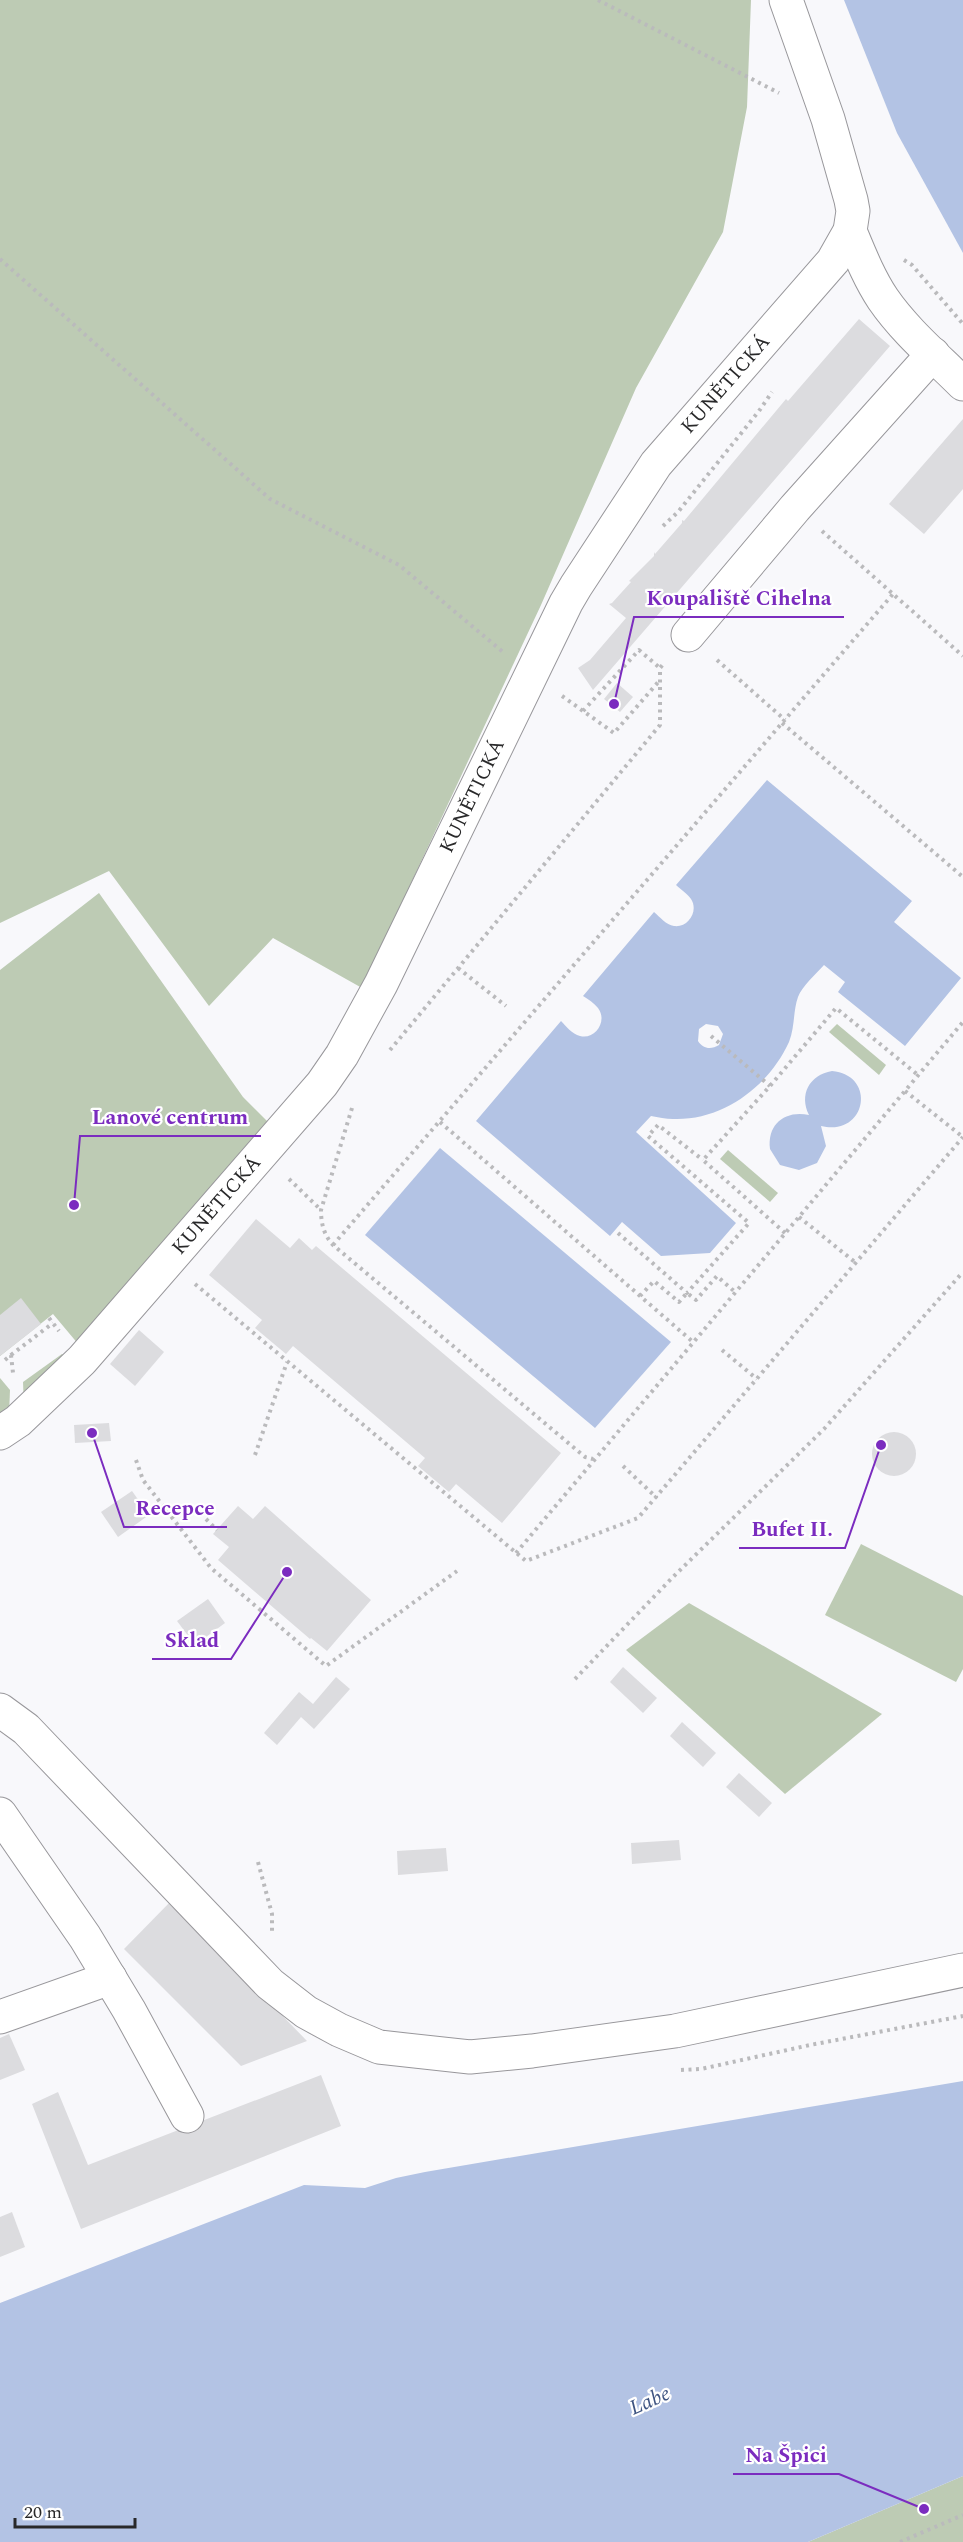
<svg xmlns="http://www.w3.org/2000/svg" width="963" height="2542" font-family="Spectral,serif">
  <style>
    .green { fill: #bdcbb4 }
    .water { fill: #b3c3e4; fill-rule: evenodd }
    .building { fill: #dcdcdf }
    .lines { fill: none; stroke-linecap: round; stroke-linejoin: round }
    .minor-casing { stroke: #98979b; stroke-width: 35 }
    .path { stroke: #bababc; stroke-width: 4; stroke-dasharray: 3 4.5; stroke-linecap: butt }
    .minor { stroke: #fff; stroke-width: 33 }
    .labels { text-anchor: middle; dominant-baseline: central; stroke-width: 4.5; stroke-linejoin: round; paint-order: stroke }
    .street-label { font-size: 20px; fill: #29292a; stroke: #fff }
    .water-label { font-size: 21px; font-style: italic; fill: #3e5481; stroke: #fff }
    .leader { fill: none; stroke: #7b2cbf; stroke-width: 2 }
    .callout-dot { fill: #7b2cbf; stroke: #fff; stroke-width: 2 }
    .callout-label { font-size: 21px; text-anchor: middle; font-weight: bold; fill: #7b2cbf; stroke: #fff; stroke-width: 4.5; stroke-linejoin: round; paint-order: stroke }
  </style>
  <rect width="100%" height="100%" fill="#f8f8fb"/>
  <g class="green">
    <path d="M0,0H751L747,107L723,232L636,388L541,605L362,988L273,938L209,1006L109,871L0,923Z"/>
    <path d="M99,893L243,1097L271,1125L79,1345L53,1314L0,1356V970Z"/>
    <path d="M837,1024L886,1065L879,1075L829,1032Z"/>
    <path d="M728,1150L778,1193L770,1202L720,1159Z"/>
    <path d="M62,1354L68,1359L24,1407L23,1382Z"/>
    <path d="M0,1378L10,1390L9,1415L0,1424Z"/>
    <path d="M861,1544L963,1596V1669L956,1682L825,1615Z"/>
    <path d="M689,1603L882,1714L785,1794L626,1650Z"/>
    <path d="M963,2476V2542H808Z"/>
  </g>
  <g class="water">
    <path d="M844,0H963V253L897,133Z"/>
    <path d="M767,780L912,901L894,922L961,978L905,1046L838,992L845,982L824,965C816,974 802,986 798,997C793,1011 795,1027 789,1042C769,1086 723,1121 673,1119C666,1119 658,1117 651,1116L636,1132L736,1223L710,1253L661,1256L622,1222L610,1236L476,1121L561,1021C566,1026 572,1034 580,1036C595,1040 608,1021 598,1008C594,1003 588,999 583,996L654,912C660,917 666,925 674,926C688,928 699,911 691,899C688,894 681,890 676,885ZM706,1024L718,1026L723,1034L719,1045C711,1050 703,1049 698,1041L699,1029Z"/>
    <path d="M832,1071C877,1075 867,1137 821,1126L826,1146L817,1163L799,1170L780,1165L770,1149C767,1124 785,1110 809,1115C799,1095 809,1075 832,1071Z"/>
    <path d="M440,1148L671,1342L595,1428L365,1235Z"/>
    <path d="M963,2081V2476L808,2542H0V2303L304,2185L365,2188L396,2178L425,2172Z"/>
  </g>
  <g class="building">
    <path d="M859,319L890,346L593,690L578,668L590,660L626,618L609,604L612,603L631,582L629,581L654,556V552L655,554L682,523V520L684,521L786,399L788,401Z"/>
    <path d="M963,419V489L924,534L889,504Z"/>
    <path d="M617,683L633,697L620,712L604,699Z"/>
    <path d="M256,1219L290,1248L299,1238L312,1250L316,1246L561,1453L502,1523L456,1484L449,1492L418,1466L425,1458L293,1346L286,1354L255,1328L262,1320L209,1275Z"/>
    <path d="M21,1298L41,1324L0,1356V1315Z"/>
    <path d="M139,1330L164,1352L135,1386L110,1364Z"/>
    <path d="M109,1423L111,1441L75,1443L74,1425Z"/>
    <circle cx="894" cy="1454" r="22"/>
    <path d="M132,1491L149,1515L118,1537L101,1512Z"/>
    <path d="M238,1506L253,1519L265,1506L371,1600L327,1651L311,1638L310,1639L218,1560L229,1547L213,1534Z"/>
    <path d="M208,1599L225,1623L195,1645L177,1621Z"/>
    <path d="M623,1667L657,1698L643,1713L610,1682Z"/>
    <path d="M336,1677L350,1689L314,1729L301,1717L277,1745L264,1733L299,1692L313,1704Z"/>
    <path d="M682,1722L716,1753L703,1767L670,1736Z"/>
    <path d="M739,1773L772,1803L759,1817L726,1787Z"/>
    <path d="M679,1840L681,1860L632,1864L631,1843Z"/>
    <path d="M446,1848L448,1871L398,1875L397,1851Z"/>
    <path d="M171,1901L307,2041L241,2066L124,1949Z"/>
    <path d="M9,2034L25,2070L0,2080V2038Z"/>
    <path d="M321,2075L341,2126L81,2229L32,2104L58,2092L88,2165Z"/>
    <path d="M12,2212L25,2247L0,2257V2217Z"/>
  </g>
  <g class="lines">
    <defs>
      <g id="minor">
        <path d="M850,231C860,255 869,278 883,299C905,331 936,357 963,384"/>
        <path d="M688,635L795,508L933,354"/>
        <path id="s1" d="M0,1433L18,1421L82,1360L322,1084L342,1055L381,984L566,603L576,586L656,464L833,261L850,231L853,211L851,200L828,119L786,0"/>
        <path d="M0,1710L26,1729L270,1984L306,2012L339,2030L379,2047L470,2057L532,2051L675,2031L963,1970"/>
        <path d="M0,1814L85,1937L129,2010L187,2116"/>
        <path d="M0,2017L110,1978"/>
      </g>
    </defs>
    <use href="#minor" class="minor-casing"/>
    <g class="path">
      <path d="M598,0L779,93"/>
      <path d="M0,259L270,499L399,565L503,652"/>
      <path d="M904,260L912,265L963,324"/>
      <path d="M663,526L678,512L759,411L772,392"/>
      <path d="M822,531L963,656"/>
      <path d="M717,660L785,720"/>
      <path d="M562,696L614,733L660,680"/>
      <path d="M583,711L639,650L660,668"/>
      <path d="M782,723L963,877"/>
      <path d="M458,968L506,1006"/>
      <path d="M711,1036L770,1086"/>
      <path d="M390,1050L660,725V668L665,662"/>
      <path d="M905,1091L963,1137"/>
      <path d="M352,1108L321,1210C321,1224 324,1235 333,1245L585,1457L593,1459"/>
      <path d="M440,1122L693,1342"/>
      <path d="M289,1179L321,1210"/>
      <path d="M799,1217L856,1263"/>
      <path d="M618,1233L687,1293L749,1223L648,1136L658,1125L703,1160"/>
      <path d="M785,1233L703,1160L770,1086L836,1008L918,1075"/>
      <path d="M333,1245L893,594"/>
      <path d="M195,1284L526,1561L638,1518L963,1137"/>
      <path d="M640,1296L654,1281L679,1302L687,1293L696,1300L717,1276L735,1292"/>
      <path d="M49,1318L59,1331"/>
      <path d="M722,1350L757,1379"/>
      <path d="M11,1355L53,1323"/>
      <path d="M5,1360L11,1355L13,1373"/>
      <path d="M255,1455L287,1362"/>
      <path d="M136,1460L143,1480L211,1568L326,1666L457,1571"/>
      <path d="M623,1466L657,1498"/>
      <path d="M206,1519L217,1530"/>
      <path d="M516,1553L963,1022"/>
      <path d="M575,1679L671,1579L824,1429L963,1272"/>
      <path d="M258,1862L272,1914V1932"/>
      <path d="M681,2070L701,2069L810,2045L963,2016"/>
      <path d="M900,2542L963,2515"/>
    </g>
    <use href="#minor" class="minor"/>
  </g>
  <g class="labels">
    <g class="street-label">
      <text stroke="none"><textPath href="#s1" startOffset="1287">KUNĚTICKÁ</textPath></text>
      <text stroke="none"><textPath href="#s1" startOffset="801">KUNĚTICKÁ</textPath></text>
      <text stroke="none"><textPath href="#s1" startOffset="315">KUNĚTICKÁ</textPath></text>
    </g>
    <g class="water-label">
      <text transform="translate(650 2401) rotate(-24)">Labe</text>
    </g>
  </g>
  <path class="leader" d="M614 704L634 617H844M74 1205L80 1136H261M92 1433L124 1527H227M881 1445L845 1548H739M287 1572L231 1659H152M924 2509L839 2474H733"/>
  <g class="callout-dot">
    <circle cx="614" cy="704" r="6"/>
    <circle cx="74" cy="1205" r="6"/>
    <circle cx="92" cy="1433" r="6"/>
    <circle cx="881" cy="1445" r="6"/>
    <circle cx="287" cy="1572" r="6"/>
    <circle cx="924" cy="2509" r="6"/>
  </g>
  <g class="callout-label">
    <text x="739" y="605">Koupaliště Cihelna</text>
    <text x="170" y="1124">Lanové centrum</text>
    <text x="175" y="1515">Recepce</text>
    <text x="792" y="1536">Bufet II.</text>
    <text x="192" y="1647">Sklad</text>
    <text x="786" y="2462">Na Špici</text>
  </g>
  <path d="M15 2518v9h120v-9" fill="none" stroke="#29292a" stroke-width="3"/>
  <text x="24" y="2518" font-size="18" fill="#29292a" stroke="#ffffff" stroke-width="4.5" paint-order="stroke">20 m</text>
</svg>
